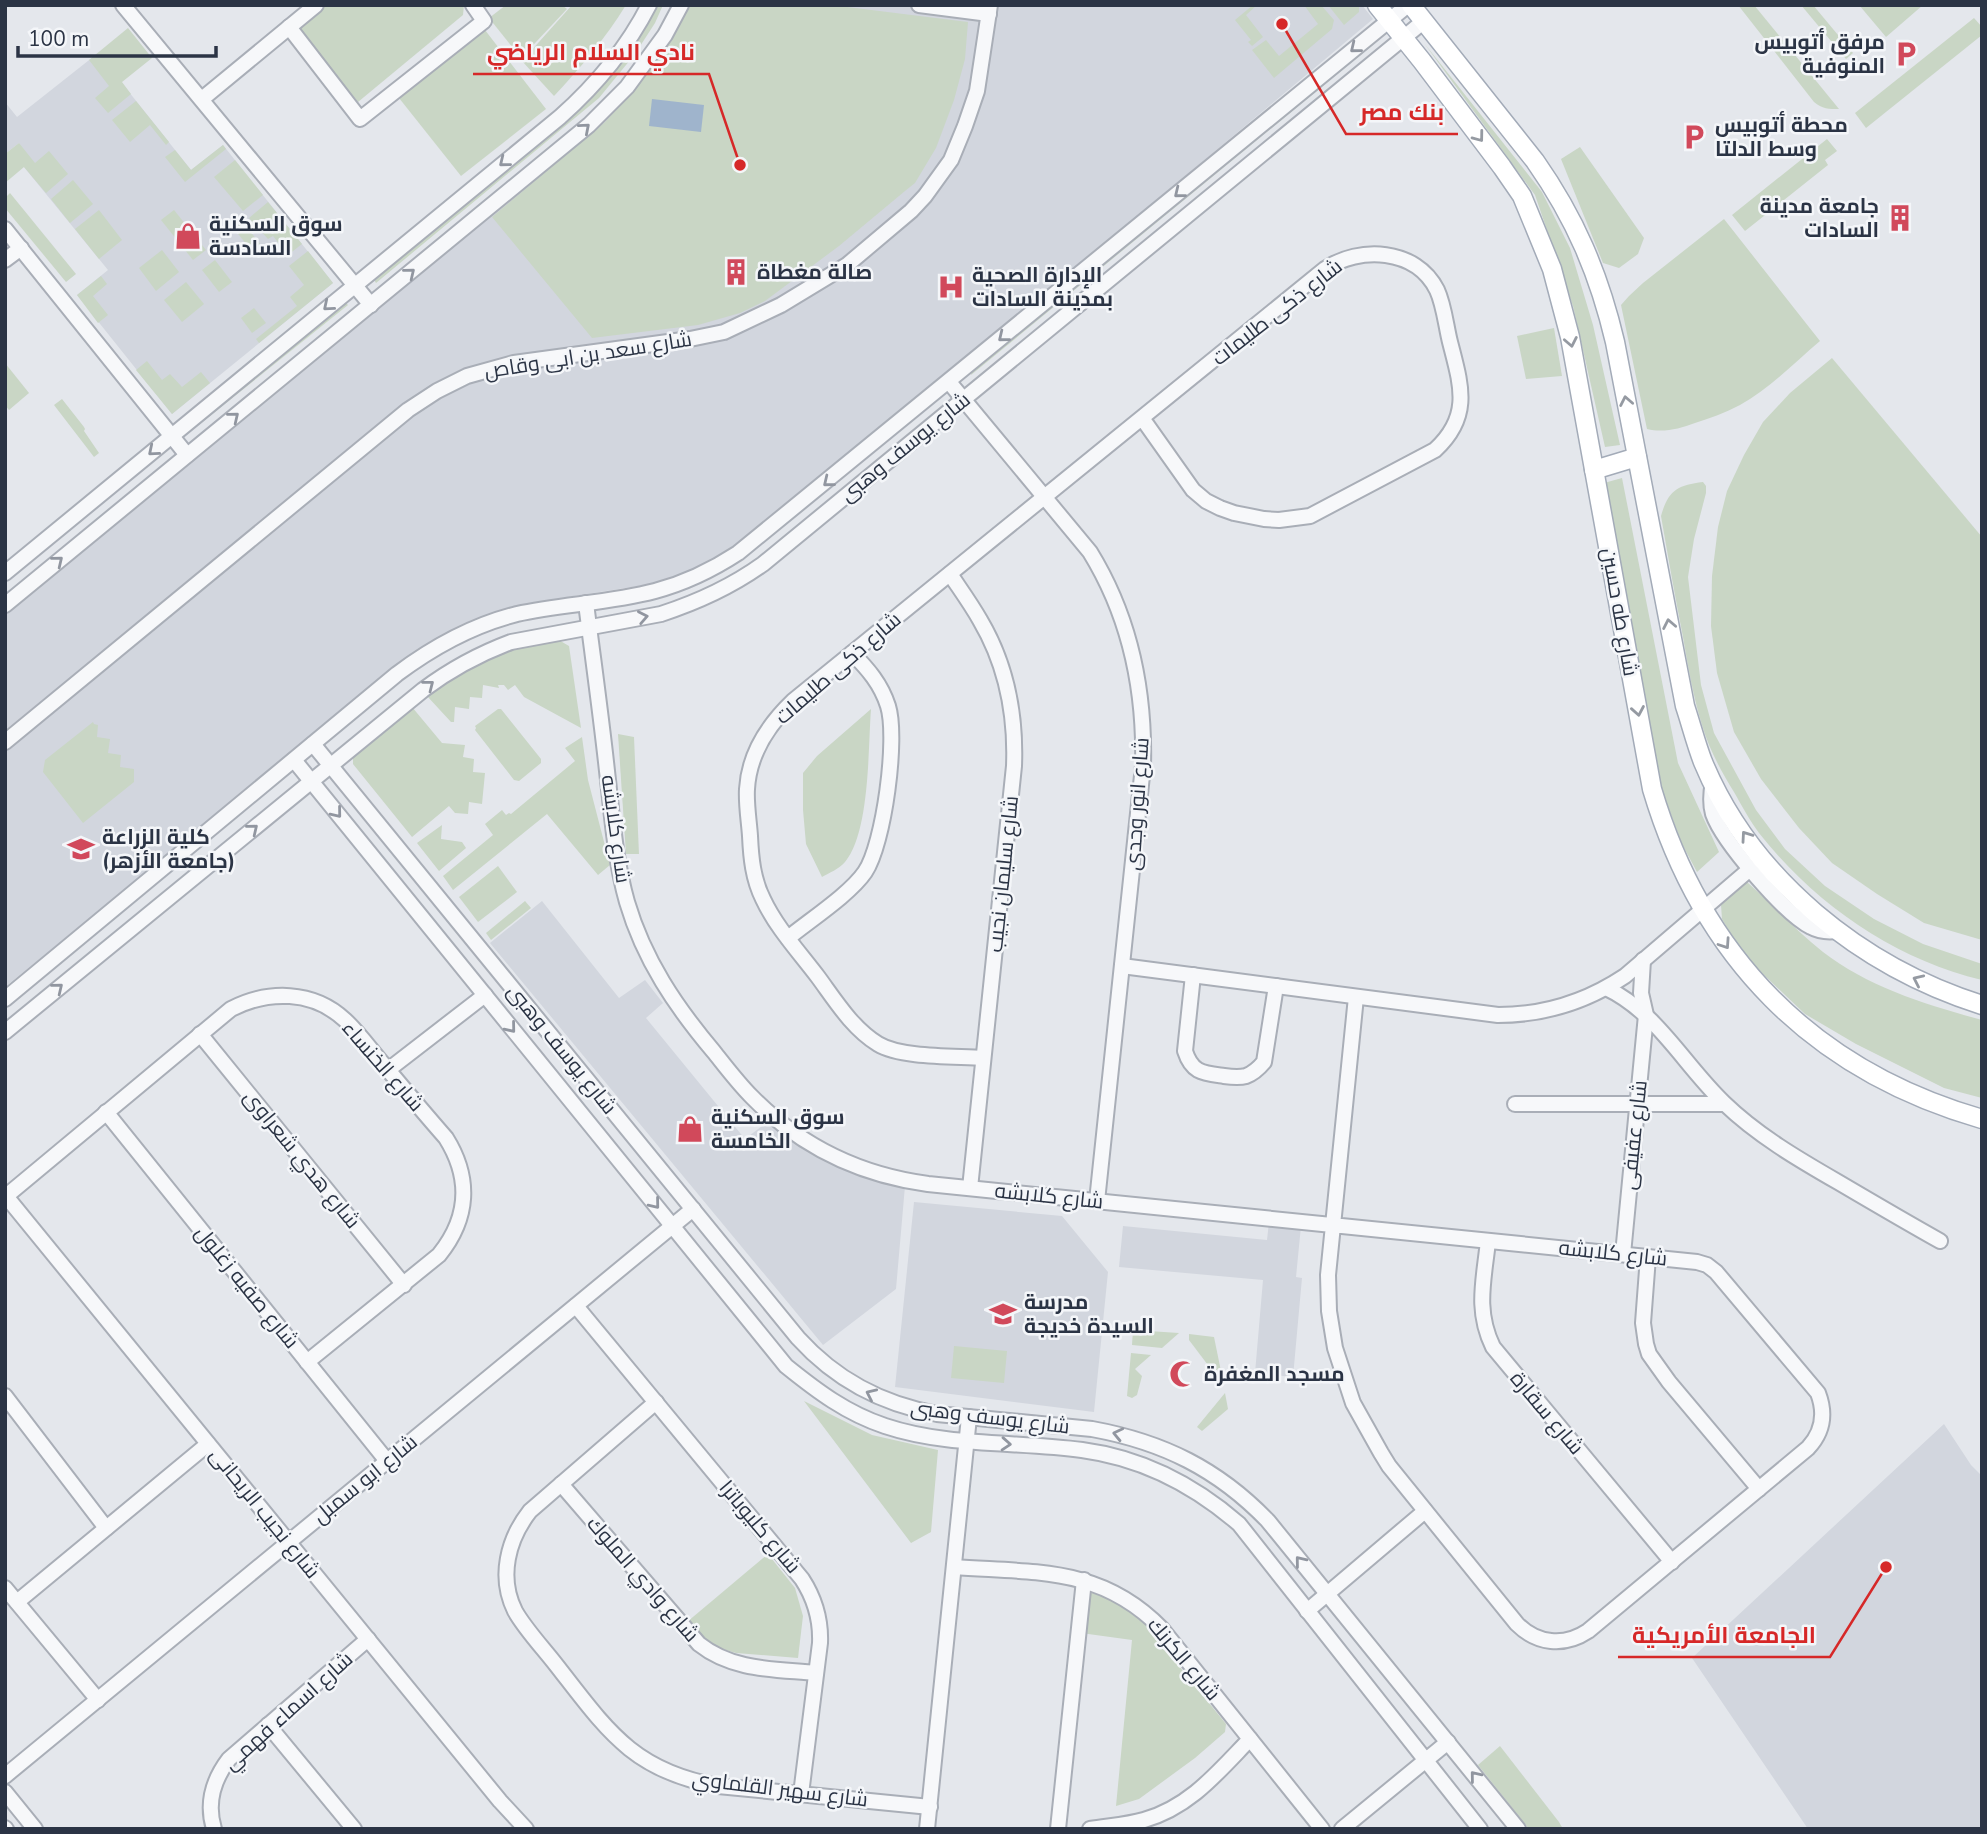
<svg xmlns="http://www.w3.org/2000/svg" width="1987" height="1834" font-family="'Nunito Sans',Cairo,sans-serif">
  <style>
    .built { fill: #d2d6de }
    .green { fill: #c9d6c5 }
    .water { fill: #9fb4cc }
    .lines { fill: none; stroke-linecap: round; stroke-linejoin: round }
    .minor-casing { stroke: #a9aeb7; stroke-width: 18 }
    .major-casing { stroke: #a3abb8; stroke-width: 21 }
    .minor { stroke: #f7f8fa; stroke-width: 14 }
    .major { stroke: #fff; stroke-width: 18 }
    .oneway { stroke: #9196a0 }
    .oneway2 { stroke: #959aa2 }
    .labels { text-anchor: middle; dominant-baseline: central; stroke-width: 5; stroke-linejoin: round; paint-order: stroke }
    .poi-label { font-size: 21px; font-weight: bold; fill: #2b3445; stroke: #f4f6f9; text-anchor: start }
    .street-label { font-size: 21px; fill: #2b3445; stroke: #f4f6f9 }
    .leader { fill: none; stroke: #d62828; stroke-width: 2.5 }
    .callout-dot { fill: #d62828; stroke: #f4f6f9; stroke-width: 2.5 }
    .callout-label { font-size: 23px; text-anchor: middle; font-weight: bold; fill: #d62828; stroke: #f4f6f9; stroke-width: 5; stroke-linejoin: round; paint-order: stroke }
  </style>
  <rect width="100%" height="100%" fill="#e4e7ec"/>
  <g class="built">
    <path d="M684,5H1362L1373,19L748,542L719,558L680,575L651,584L561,598L491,617L316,735L5,987V607L595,124Z"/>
    <path d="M98,53L191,170L223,145L333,283L172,414L77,295L108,270L24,167L19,143L5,154V102L17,117Z"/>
    <path d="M542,901L619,998L645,980L663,1003L646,1018L745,1139L771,1119L905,1186L896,1289L823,1345L490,943Z"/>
    <path d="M914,1202L1062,1216L1108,1272L1094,1412L895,1387Z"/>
    <path d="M1269,1222L1301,1226L1296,1277L1302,1278L1293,1377L1255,1373L1263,1280L1119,1267L1123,1226L1267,1240Z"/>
    <path d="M1944,1424L1971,1465L1982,1476V1829H1808L1692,1658Z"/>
  </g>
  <g class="green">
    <path d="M320,5H464L463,15L358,102L296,26Z"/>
    <path d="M506,5H562L567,9L521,58L489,18Z"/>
    <path d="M572,5H626C605,39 581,67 554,96L522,61Z"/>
    <path d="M657,5H663L655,23L635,54L599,98L376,283L373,278C417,242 462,205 506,169C566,120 624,78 657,5Z"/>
    <path d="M689,5H831L968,22L965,59L954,100L936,148L915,183L905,191L839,246L765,301L740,313L698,325L592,338L492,217L605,122L639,84L666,47L684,17Z"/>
    <path d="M1253,5H1257L1246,15L1263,37L1252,46L1248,42L1251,40L1235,20Z"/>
    <path d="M1304,5H1321L1334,20L1332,29L1274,78L1252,50L1266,40L1279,56L1318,24Z"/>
    <path d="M1328,5H1359V12L1344,25Z"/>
    <path d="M1738,5H1754L1839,109C1829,109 1822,109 1814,102Z"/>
    <path d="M1801,5H1813L1853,53L1846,59Z"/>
    <path d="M1859,5H1923L1886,37Z"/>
    <path d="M1974,18L1982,27V35L1866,128L1855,113Z"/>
    <path d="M128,28L152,58L122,82L131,94L108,113L95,98L109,86L89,60Z"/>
    <path d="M485,30L546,109L461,176L399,98Z"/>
    <path d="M1378,37L1374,44L971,375L974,359Z"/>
    <path d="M1424,43L1542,192L1570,248L1593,325L1620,445L1605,447L1573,306L1535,195Z"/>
    <path d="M136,101L169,142L166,145L150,125L130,142L112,120Z"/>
    <path d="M1827,139L1837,151L1825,160L1828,165L1745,231L1732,215Z"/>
    <path d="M19,143L35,163L49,151L68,174L46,193L24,167L5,183V154Z"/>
    <path d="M223,145L226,149L185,182L165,157L175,150L191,170Z"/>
    <path d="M1580,147L1644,238L1638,254L1619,268L1603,263L1561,159Z"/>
    <path d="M235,160L263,195L243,211L214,177Z"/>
    <path d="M73,180L93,204L70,223L51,199Z"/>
    <path d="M10,193L76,274L66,282L5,208V198Z"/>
    <path d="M268,202L302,244L288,255L273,236L268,239L249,218Z"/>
    <path d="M99,210L122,240L99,259L75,229Z"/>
    <path d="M174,210L206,250L193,260L161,220Z"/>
    <path d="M1724,219L1820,341C1794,363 1769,389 1740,405C1725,413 1710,418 1695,423C1679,429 1663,433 1647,429L1621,305L1629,296L1643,283Z"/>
    <path d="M243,222L260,244L252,251L234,229Z"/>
    <path d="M162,250L179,272L156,291L139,268Z"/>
    <path d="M308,251L333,283L259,343L256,339L297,306L290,297L304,285L289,266Z"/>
    <path d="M215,260L232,282L219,292L202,270Z"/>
    <path d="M101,276L107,284L93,296L108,315L98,323L77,295Z"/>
    <path d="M186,282L204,304L182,322L164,300Z"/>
    <path d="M344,301L348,305L195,428L191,423Z"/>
    <path d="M254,308L266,323L252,333L241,318Z"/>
    <path d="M1554,328L1562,376L1526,379L1517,336Z"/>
    <path d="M1832,358L1982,537V940L1924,923L1877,894L1832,863L1799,828L1761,779L1734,732L1717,673L1711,626L1712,576L1718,527L1727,491L1744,455L1763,422L1790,393Z"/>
    <path d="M147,361L162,380L170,374L182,387L201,372L210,383L172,414L136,370Z"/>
    <path d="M5,363L29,393L9,410L5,405Z"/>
    <path d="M62,399L84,427L85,429L84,431L99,453L94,457L54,405Z"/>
    <path d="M1622,478L1678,763L1719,852L1697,872L1682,844L1657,777L1604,483Z"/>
    <path d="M1703,482L1706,486V493L1694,539L1688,577L1701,685L1714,733L1756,810L1785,849L1825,886L1874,919L1923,944L1982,964V980C1894,959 1815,904 1759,833C1750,821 1742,806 1734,792C1721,771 1709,749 1702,725C1693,696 1688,666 1683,637C1675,597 1668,556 1661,516C1668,491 1677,485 1703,482Z"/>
    <path d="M557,639L569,646L581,728L524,697L515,685L508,690L504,685H498L499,688L483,685L482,698L470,697L469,709L455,707L454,722H451L427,696L459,671L505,649Z"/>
    <path d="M412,707L442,743L465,745L463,757L474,759L473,772L485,773L482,804L469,802L468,814L455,813L449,806L412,837L353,764V753Z"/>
    <path d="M498,709H501L541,759V763L519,781L514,780L475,730L476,728L475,726Z"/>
    <path d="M871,709C868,749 870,832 845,862C839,869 829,873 822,877L806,844L803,810V773L817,756Z"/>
    <path d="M93,722L94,724L98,725L97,737L110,739L108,753L121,755L120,767L134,769V782L83,823L43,772L45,760Z"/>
    <path d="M618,734L634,737L639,854H626Z"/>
    <path d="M582,737L588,780L610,865L598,875L547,814L453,890L443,876L493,835L485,824L502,810L506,815L509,813L511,814L575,761L565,748Z"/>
    <path d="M442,825L441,839L462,842L466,848L439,871L417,843Z"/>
    <path d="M498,866L517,892L478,922L459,897Z"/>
    <path d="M1747,882C1773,905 1796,931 1823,952C1868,987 1927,1005 1982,1020V1098L1944,1088L1856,1044L1805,1014L1744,956L1722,919L1721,905L1737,886Z"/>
    <path d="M525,901L531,908L491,940L486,933Z"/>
    <path d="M1133,1330L1179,1333L1162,1348L1132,1345Z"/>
    <path d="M1189,1334L1214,1337L1223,1381H1220L1189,1340Z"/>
    <path d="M954,1346L1007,1351L1004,1383L951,1378Z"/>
    <path d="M1131,1353L1151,1355L1135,1369L1142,1376L1137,1395L1132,1398L1127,1396Z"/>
    <path d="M1225,1393L1228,1409L1202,1431L1197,1427Z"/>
    <path d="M804,1401L872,1435L938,1450L931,1532L911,1543Z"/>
    <path d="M768,1554L795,1588L803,1616L798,1658L736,1653L709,1645L687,1622Z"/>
    <path d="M1099,1590L1132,1608L1226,1724L1225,1732L1195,1758L1139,1799L1116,1806L1132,1640L1081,1633L1087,1595Z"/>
    <path d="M1500,1746L1559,1822L1563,1829H1529L1478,1765Z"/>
  </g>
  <path class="water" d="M652,99L704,105L701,132L649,126Z"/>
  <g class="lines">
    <defs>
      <g id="minor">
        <path d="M123,5L371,305"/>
        <path d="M919,5L989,14"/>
        <path d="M289,27L360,119L484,21L473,5"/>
        <path d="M202,99L316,5"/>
        <path d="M5,229L187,455"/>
        <path d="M5,260L21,248"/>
        <path d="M949,382L1090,552C1130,617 1145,690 1143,766L1097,1201"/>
        <path d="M5,573L560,117C596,85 627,48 649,5"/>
        <path d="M950,574C960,589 971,604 980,620C1006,664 1016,715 1014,766L970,1188"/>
        <path d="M586,603C593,659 601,715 607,771C612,815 615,860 627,902C644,960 676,1007 714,1052C726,1067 738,1083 752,1097C800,1146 860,1175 928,1184C1185,1210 1441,1236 1697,1262L1707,1265L1716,1272L1818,1393C1826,1414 1823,1432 1808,1448L1588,1631C1564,1647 1537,1644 1517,1624L1389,1466L1381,1453L1353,1403L1335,1348L1329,1311L1328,1275L1356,997"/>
        <path d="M5,605L589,125L627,87L665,35L681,5"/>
        <path d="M5,742L408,410L437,391L467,376L514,363L690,339L724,332L781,305L847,265L911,211L925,196L951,160L965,126L977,91L990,5"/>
        <path d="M313,744L798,1338C836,1380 881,1404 937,1414L1092,1429C1163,1442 1218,1469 1268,1521L1518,1829"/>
        <path d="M294,760L786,1366C817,1391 846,1413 885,1426C948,1447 1017,1441 1082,1450C1142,1458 1194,1485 1239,1524L1480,1829"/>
        <path d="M1713,782C1711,792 1710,803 1713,814C1723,842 1785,914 1811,927C1820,932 1828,932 1837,931"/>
        <path d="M788,938C810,920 850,894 865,872C884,844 898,738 888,706C881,684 868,669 852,653"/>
        <path d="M1122,966L1498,1015C1545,1015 1586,1002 1625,976L1750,869"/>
        <path d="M1193,975L1185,1051C1192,1073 1203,1073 1224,1076C1231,1077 1239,1078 1246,1076C1254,1073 1259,1068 1264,1062L1276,986"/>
        <path d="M1606,988C1657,1012 1684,1065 1724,1103C1757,1135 1798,1159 1838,1182C1872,1202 1906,1222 1940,1241"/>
        <path d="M5,999L397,674C433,647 473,625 517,614C562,604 610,603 655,591C685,583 712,570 738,553L1408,5"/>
        <path d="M5,1032L423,690C451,669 479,654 511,642L661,614C698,602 731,587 763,564L1424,21"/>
        <path d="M200,1034L404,1285"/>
        <path d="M983,1058C955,1056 901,1058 878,1044C852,1028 835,1000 818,977C799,952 776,927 763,899C753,879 751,858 750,836C749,821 746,804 747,789C749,754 768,725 793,701L1325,269C1359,246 1416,248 1437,290C1444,305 1446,326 1450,342C1461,385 1472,416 1435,450L1310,516L1279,520L1264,519L1234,513L1220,508L1206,501L1193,490L1142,418"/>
        <path d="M388,1070L485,995"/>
        <path d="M1515,1104H1724"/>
        <path d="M106,1112L387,1461"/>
        <path d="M5,1195L500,1801L526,1829"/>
        <path d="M5,1197L231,1009C268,990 313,990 345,1020C359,1033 371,1050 384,1065C404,1089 425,1114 446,1138C471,1178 469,1218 439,1255L307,1362"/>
        <path d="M1488,1241C1484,1280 1475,1310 1493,1347L1672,1562"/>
        <path d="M1623,1254L1646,1015L1641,993L1643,960"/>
        <path d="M1648,1257L1643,1323L1646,1344L1649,1354L1669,1382L1759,1489"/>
        <path d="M576,1306L802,1579C815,1599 821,1619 820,1643L801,1794"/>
        <path d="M5,1396L106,1528"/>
        <path d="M656,1402L530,1511C508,1539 498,1577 515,1611C525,1629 544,1649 557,1666C607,1730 633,1771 718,1786L930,1807"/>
        <path d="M561,1484L699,1644C733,1671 775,1669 816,1673"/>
        <path d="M954,1567C1035,1573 1101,1566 1162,1629L1322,1829"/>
        <path d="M5,1588L98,1700"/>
        <path d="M17,1602L208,1444"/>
        <path d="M1307,1611L1425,1511"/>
        <path d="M268,1725L354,1829"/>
        <path d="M5,1776L693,1209"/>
        <path d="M5,1792L35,1829"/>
        <path d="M5,1828L6,1829"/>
        <path d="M214,1829C206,1803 213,1780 229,1759L368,1639"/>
        <path d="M927,1829L969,1417"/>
        <path d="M1058,1829L1084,1580"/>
        <path d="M1090,1829C1108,1826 1127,1825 1144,1820C1190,1807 1218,1772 1250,1739"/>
        <path d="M1342,1829L1448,1742"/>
      </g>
      <g id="major">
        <path d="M1377,5L1422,61L1502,167L1522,196L1552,269L1570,337L1652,789C1702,957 1812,1070 1982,1119"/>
        <path d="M1411,5L1535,161C1575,218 1599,274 1615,342L1685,706C1691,724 1696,744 1703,762C1752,880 1862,967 1982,1005"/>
        <path d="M1594,470L1637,457"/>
      </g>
    </defs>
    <use href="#minor" class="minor-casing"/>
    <use href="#major" class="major-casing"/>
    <use href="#minor" class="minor"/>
    <use href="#major" class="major"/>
  </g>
  <defs><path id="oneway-chevron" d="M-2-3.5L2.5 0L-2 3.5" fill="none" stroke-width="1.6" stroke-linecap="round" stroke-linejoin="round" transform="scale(1.75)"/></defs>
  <g class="oneway">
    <use href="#oneway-chevron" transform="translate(1355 48) rotate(141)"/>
    <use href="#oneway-chevron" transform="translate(585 128) rotate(-41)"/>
    <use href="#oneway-chevron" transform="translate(504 162) rotate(141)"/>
    <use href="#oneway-chevron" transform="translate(1179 193) rotate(141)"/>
    <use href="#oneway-chevron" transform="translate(410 273) rotate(-39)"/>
    <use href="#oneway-chevron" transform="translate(328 306) rotate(140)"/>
    <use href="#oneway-chevron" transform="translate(1003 337) rotate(141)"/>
    <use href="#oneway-chevron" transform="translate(234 417) rotate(-39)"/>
    <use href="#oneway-chevron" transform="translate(153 451) rotate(140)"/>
    <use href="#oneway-chevron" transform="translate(828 482) rotate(141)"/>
    <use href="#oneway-chevron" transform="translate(58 561) rotate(-39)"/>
    <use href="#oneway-chevron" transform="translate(643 617) rotate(-11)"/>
    <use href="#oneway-chevron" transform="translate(429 685) rotate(-38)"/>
    <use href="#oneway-chevron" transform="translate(337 813) rotate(51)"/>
    <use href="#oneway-chevron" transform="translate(253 829) rotate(-39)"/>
    <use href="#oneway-chevron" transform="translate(58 988) rotate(-39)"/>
    <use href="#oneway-chevron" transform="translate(511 1028) rotate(51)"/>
    <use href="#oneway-chevron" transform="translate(655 1204) rotate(51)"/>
    <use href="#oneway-chevron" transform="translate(871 1394) rotate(-155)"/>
    <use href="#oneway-chevron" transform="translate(1118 1434) rotate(-167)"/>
    <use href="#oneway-chevron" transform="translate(1006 1444) rotate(4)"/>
    <use href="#oneway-chevron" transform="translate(1300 1561) rotate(-129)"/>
    <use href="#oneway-chevron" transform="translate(1475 1776) rotate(-129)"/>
  </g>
  <g class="oneway2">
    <use href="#oneway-chevron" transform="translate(1479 137) rotate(53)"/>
    <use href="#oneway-chevron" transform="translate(1571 342) rotate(79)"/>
    <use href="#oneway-chevron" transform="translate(1626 401) rotate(-101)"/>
    <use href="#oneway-chevron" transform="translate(1669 624) rotate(-101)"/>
    <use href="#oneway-chevron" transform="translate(1638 711) rotate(80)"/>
    <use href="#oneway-chevron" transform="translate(1746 836) rotate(-125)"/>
    <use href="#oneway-chevron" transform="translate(1725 944) rotate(56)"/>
    <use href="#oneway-chevron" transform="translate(1918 980) rotate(-155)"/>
  </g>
  <defs>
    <symbol id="parking-bare" viewBox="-9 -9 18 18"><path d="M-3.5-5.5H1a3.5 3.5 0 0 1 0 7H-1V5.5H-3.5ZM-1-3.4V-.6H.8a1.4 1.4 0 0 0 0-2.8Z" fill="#d1495b" stroke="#f4f6f9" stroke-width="2.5" paint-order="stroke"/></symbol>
    <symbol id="building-bare" viewBox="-9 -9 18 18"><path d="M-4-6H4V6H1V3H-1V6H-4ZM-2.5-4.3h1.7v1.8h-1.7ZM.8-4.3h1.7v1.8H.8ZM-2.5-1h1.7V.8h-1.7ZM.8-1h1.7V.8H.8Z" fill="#d1495b" stroke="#f4f6f9" stroke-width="2.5" paint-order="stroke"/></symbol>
    <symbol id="shop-bare" viewBox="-9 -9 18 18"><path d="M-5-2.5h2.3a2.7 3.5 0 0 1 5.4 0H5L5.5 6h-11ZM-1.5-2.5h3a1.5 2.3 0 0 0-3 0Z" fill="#d1495b" stroke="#f4f6f9" stroke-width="2.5" paint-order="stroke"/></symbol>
    <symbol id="hospital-bare" viewBox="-9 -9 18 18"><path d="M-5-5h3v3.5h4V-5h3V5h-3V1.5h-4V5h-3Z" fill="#d1495b" stroke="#f4f6f9" stroke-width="2.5" paint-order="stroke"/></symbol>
    <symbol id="school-bare" viewBox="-9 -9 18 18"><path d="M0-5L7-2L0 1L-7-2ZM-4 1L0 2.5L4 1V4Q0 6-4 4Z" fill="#d1495b" stroke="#f4f6f9" stroke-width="2.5" paint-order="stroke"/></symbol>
    <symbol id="mosque-bare" viewBox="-9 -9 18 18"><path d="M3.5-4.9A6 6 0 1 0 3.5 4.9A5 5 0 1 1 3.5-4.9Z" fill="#d1495b" stroke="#f4f6f9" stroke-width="2.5" paint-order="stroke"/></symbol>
  </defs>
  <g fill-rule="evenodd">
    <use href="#parking-bare" x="1887" y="35" width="38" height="38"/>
    <use href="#parking-bare" x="1675" y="118" width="38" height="38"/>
    <use href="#building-bare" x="1881" y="199" width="38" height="38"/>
    <use href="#shop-bare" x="169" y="217" width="38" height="38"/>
    <use href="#building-bare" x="717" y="253" width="38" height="38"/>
    <use href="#hospital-bare" x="932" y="268" width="38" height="38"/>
    <use href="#school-bare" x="62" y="830" width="38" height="38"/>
    <use href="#shop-bare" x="671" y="1110" width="38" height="38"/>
    <use href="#school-bare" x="984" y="1295" width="38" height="38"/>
    <use href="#mosque-bare" x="1164" y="1355" width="38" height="38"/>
  </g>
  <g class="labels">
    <g class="poi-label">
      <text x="1885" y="42" text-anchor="end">مرفق أتوبيس<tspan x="1885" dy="24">المنوفية</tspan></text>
      <text x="1715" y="125">محطة أتوبيس<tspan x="1715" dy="24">وسط الدلتا</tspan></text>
      <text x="1879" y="206" text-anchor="end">جامعة مدينة<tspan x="1879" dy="24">السادات</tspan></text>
      <text x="209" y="224">سوق السكنية<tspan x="209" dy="24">السادسة</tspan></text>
      <text x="757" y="272">صالة مغطاة</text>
      <text x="972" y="275">الإدارة الصحية<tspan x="972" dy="24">بمدينة السادات</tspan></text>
      <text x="102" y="837">كلية الزراعة<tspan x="102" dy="24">(جامعة الأزهر)</tspan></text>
      <text x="711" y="1117">سوق السكنية<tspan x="711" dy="24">الخامسة</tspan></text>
      <text x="1024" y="1302">مدرسة<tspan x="1024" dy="24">السيدة خديجة</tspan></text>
      <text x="1204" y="1374">مسجد المغفرة</text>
    </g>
    <g class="street-label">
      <text transform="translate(1277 312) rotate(-38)">شارع ذكى طليمات</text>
      <text transform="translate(588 355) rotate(-9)">شارع سعد بن ابى وقاص</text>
      <text transform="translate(905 447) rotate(-39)">شارع يوسف وهبى</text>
      <text transform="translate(1620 612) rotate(80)">شارع طه حسين</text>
      <text transform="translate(838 668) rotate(-41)">شارع ذكى طليمات</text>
      <text transform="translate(1137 804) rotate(-86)">شارع انور وجدى</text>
      <text transform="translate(616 829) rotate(82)">شارع كلابشه</text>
      <text transform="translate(1003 874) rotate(-84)">شارع سليمان نجيب</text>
      <text transform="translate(562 1049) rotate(51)">شارع يوسف وهبى</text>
      <text transform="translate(383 1066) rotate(49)">شارع الخنساء</text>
      <text transform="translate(1634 1135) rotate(-84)">شارع عفيفى</text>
      <text transform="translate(302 1159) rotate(51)">شارع هدي شعراوى</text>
      <text transform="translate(1049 1196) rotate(6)">شارع كلابشه</text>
      <text transform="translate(1613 1253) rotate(6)">شارع كلابشه</text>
      <text transform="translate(247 1287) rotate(51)">شارع صفيه زغلول</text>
      <text transform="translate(1547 1413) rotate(50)">شارع سقارة</text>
      <text transform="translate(990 1417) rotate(7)">شارع يوسف وهبى</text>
      <text transform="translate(365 1479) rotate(-39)">شارع ابو سمبل</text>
      <text transform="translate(265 1513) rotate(51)">شارع نجيب الريحانى</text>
      <text transform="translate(760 1527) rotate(50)">شارع كليوباترا</text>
      <text transform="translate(643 1579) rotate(49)">شارع وادي الملوك</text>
      <text transform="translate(1184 1659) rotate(50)">شارع الكرنك</text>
      <text transform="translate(288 1711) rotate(-42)">شارع اسماء فهمي</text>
      <text transform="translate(780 1789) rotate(7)">شارع سهير القلماوي</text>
    </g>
  </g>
  <path class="leader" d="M740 165L709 74H473M1282 24L1346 134H1458M1886 1567L1830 1657H1618"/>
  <g class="callout-dot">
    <circle cx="740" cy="165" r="7"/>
    <circle cx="1282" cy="24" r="7"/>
    <circle cx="1886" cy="1567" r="7"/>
  </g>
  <g class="callout-label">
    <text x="591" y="60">نادي السلام الرياضي</text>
    <text x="1402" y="120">بنك مصر</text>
    <text x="1724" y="1643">الجامعة الأمريكية</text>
  </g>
  <rect width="1987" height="1834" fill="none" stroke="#2b3445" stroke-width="14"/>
  <path d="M18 46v10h198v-10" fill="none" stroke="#2b3445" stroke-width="3.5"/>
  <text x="28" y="46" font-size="21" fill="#2b3445" stroke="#f4f6f9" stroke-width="5" paint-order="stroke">100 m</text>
</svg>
